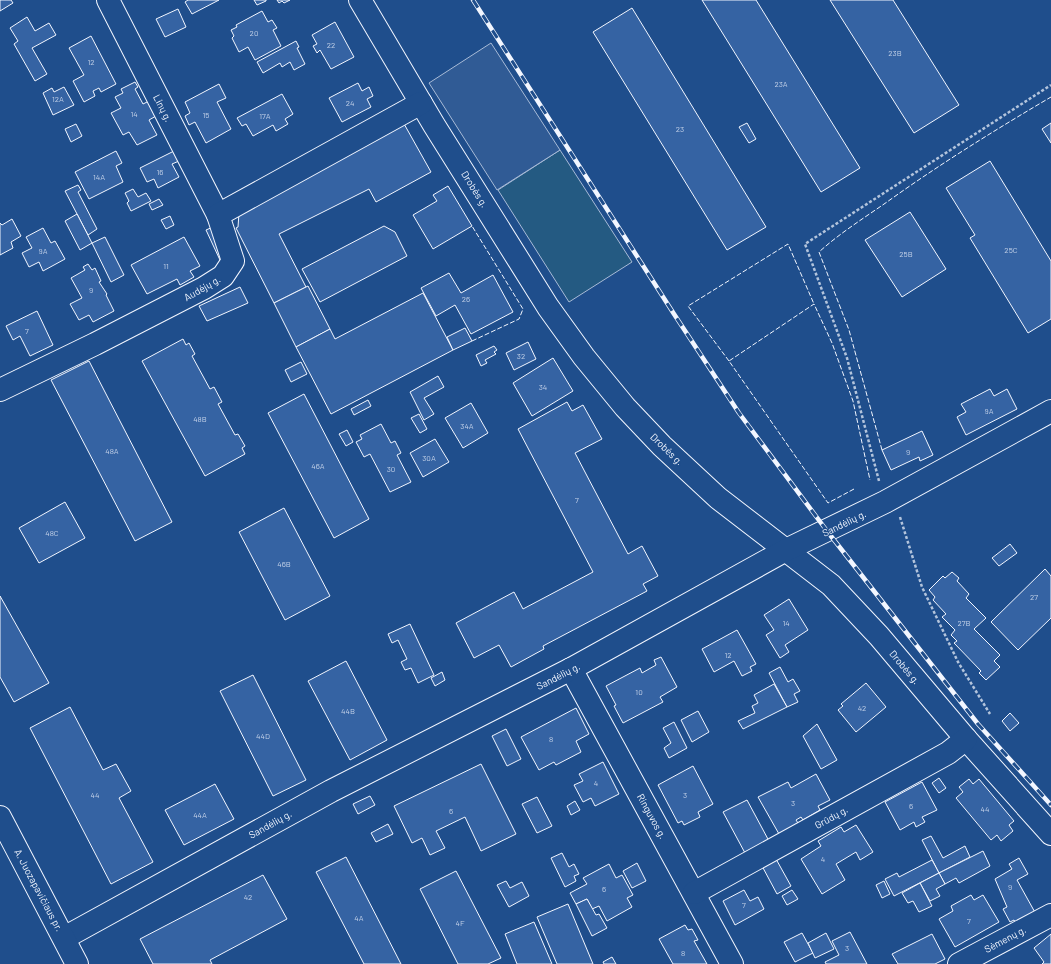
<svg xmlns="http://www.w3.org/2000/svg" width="1051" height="964" font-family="Barlow,sans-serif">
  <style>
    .green { fill: #245a82; stroke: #a8bbd7 }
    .parking { fill: #305b95; stroke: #a8bbd7 }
    .building { fill: #3563a3; stroke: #f2f6ff }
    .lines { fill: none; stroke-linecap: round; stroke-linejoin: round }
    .minor-casing { stroke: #f2f6ff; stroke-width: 24 }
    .major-casing { stroke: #f2f6ff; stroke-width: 24 }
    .path { stroke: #b3c4dc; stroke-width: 2.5; stroke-dasharray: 3 2; stroke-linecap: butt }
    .minor { stroke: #1f4e8c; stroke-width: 22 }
    .major { stroke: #1f4e8c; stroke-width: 22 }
    .rail-casing { stroke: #f2f6ff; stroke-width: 4.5 }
    .rail { stroke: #1f4e8c; stroke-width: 3; stroke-dasharray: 9; stroke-linecap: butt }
    .fence { stroke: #f2f6ff; stroke-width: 1; stroke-dasharray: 5 2; stroke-linecap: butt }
    .labels { text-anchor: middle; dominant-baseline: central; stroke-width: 3; stroke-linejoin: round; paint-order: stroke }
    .number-label { font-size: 8px; fill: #c3d1e8 }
    .street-label { font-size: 10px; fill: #f2f6ff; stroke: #1f4e8c }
  </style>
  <rect width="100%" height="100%" fill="#1f4e8c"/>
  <path class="green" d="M560,150L632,262L569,302L498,190Z"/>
  <path class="parking" d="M491,43L560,150L497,190L429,83Z"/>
  <g class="building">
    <path d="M0,0H11L13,3L0,11Z"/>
    <path d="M188,0H219L192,14L185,2Z"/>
    <path d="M254,0H266V1L257,5Z"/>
    <path d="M277,0H290L284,3L282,1L279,3Z"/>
    <path d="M702,0H756L860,168L821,192Z"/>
    <path d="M830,0H893L959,105L914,133Z"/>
    <path d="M632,8L766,227L727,250L593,32Z"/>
    <path d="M178,9L186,27L165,37L156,19Z"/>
    <path d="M262,11L268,22L272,20L277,28L273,30L281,46L255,60L248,47L239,52L232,38L234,36L231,30L237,27L236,25Z"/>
    <path d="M27,17L35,31L49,23L56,35L32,48L47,74L35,81L14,44L18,41L10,28Z"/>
    <path d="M335,22L354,57L331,69L320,50L317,53L313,46L317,44L312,35Z"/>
    <path d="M91,36L116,84L101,92L99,88L93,91L95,96L84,102L73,81L84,75L69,48Z"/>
    <path d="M296,41L299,47L297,48L305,64L294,70L290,62L282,67L280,63L263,73L257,62Z"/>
    <path d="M135,82L138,87L135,89L143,104L149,101L156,116L149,120L157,135L137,145L129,132L123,135L111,113L121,108L115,97L123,93L121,89Z"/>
    <path d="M358,83L362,91L369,87L373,96L367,99L371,107L342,122L329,98Z"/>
    <path d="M219,84L226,98L217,102L231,129L206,143L195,122L189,125L185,116L190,113L185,102Z"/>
    <path d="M64,87L74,105L53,115L43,93L52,88L54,92Z"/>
    <path d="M282,94L293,114L285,119L288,124L276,131L273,125L253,136L246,124L242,126L237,118Z"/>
    <path d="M403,122L431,172L376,202L369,189L279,234L306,287L274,303L236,228L238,227L239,213Z"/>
    <path d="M747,123L756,139L749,143L739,127Z"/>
    <path d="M1051,123V143L1042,129Z"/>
    <path d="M76,124L82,136L71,142L65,129Z"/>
    <path d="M116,151L122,163L116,166L123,182L89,199L75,172Z"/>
    <path d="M174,151L179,161L172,164L179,177L158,188L154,179L147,182L140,168Z"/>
    <path d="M990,161L1051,261V319L1028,333L970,238L975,235L946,188Z"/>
    <path d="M78,185L81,190L78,192L97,229L88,235L65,191Z"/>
    <path d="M448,186L472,226L433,249L413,215L437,201L433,195Z"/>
    <path d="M133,189L138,197L146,193L151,201L131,211L127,203L129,201L125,193Z"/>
    <path d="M159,199L163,205L152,210L149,204Z"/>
    <path d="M910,212L946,269L902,297L865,240Z"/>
    <path d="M77,214L92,243L80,250L65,221Z"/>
    <path d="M170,216L174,225L166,229L161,220Z"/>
    <path d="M12,219L21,236L11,242L13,248L0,255V223L2,225Z"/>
    <path d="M384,226L395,232L407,256L320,302L302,269Z"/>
    <path d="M213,227L227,257L220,260L206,230Z"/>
    <path d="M43,228L51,243L55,241L65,259L43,271L39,262L29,267L22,253L32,248L26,237Z"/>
    <path d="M105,237L124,275L111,282L92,243Z"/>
    <path d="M184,237L200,266L190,271L194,277L180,285L177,279L147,294L131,265Z"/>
    <path d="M88,264L92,270L95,268L101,281L99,282L107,294L106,295L114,311L93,322L89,315L79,320L70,304L82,298L71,278L85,270L83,267Z"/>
    <path d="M449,273L461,293L493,275L513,312L471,334L455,305L436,316L421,288Z"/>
    <path d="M308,286L330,329L296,347L274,303Z"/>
    <path d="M240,287L248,303L207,321L199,306Z"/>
    <path d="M423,293L453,350L331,414L296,347L330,329L335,339Z"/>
    <path d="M37,311L53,345L30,356L20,336L13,340L6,326Z"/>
    <path d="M465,328L472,341L453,350L447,337Z"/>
    <path d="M183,339L186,345L189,343L195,354L192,356L210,389L214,387L222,402L218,404L235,435L238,434L245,446L242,448L245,454L205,476L142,361Z"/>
    <path d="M528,342L536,359L514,370L506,353Z"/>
    <path d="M494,346L497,350L494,352L496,354L485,360L487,363L481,366L476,355Z"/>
    <path d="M553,358L573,391L532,416L513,383Z"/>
    <path d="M89,361L172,522L135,541L51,380Z"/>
    <path d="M301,362L307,374L291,382L285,370Z"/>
    <path d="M438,376L444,387L424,398L434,414L424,420L410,392Z"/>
    <path d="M990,389L994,396L1007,389L1017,409L966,435L957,417L966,412L961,404Z"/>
    <path d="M304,394L369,519L334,538L268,413Z"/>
    <path d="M368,400L371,406L354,415L351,409Z"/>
    <path d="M567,402L572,411L583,405L602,439L575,453L628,554L642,546L658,576L643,584L647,591L543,646L544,649L511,667L499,645L474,658L456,623L514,592L523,609L593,572L518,429Z"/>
    <path d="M471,403L488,433L463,448L445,418Z"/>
    <path d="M419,414L427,429L420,433L411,418Z"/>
    <path d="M381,424L391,443L395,441L401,453L397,455L411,482L390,492L370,454L364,457L356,442L362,439L360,435Z"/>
    <path d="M347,430L353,442L346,446L339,434Z"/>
    <path d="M922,431L933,455L920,461L919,457L891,470L882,450Z"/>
    <path d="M435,439L449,462L423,477L410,453Z"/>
    <path d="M65,502L85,538L39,563L19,528Z"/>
    <path d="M284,508L330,596L285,620L239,532Z"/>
    <path d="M1010,544L1017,553L999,566L992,558Z"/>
    <path d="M1045,569L1051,576V618L1018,650L991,622Z"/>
    <path d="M952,572L959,578L957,581L969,594L966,598L986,618L974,629L1000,655L994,661L1000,667L986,680L979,673L981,671L954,643L957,641L951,635L955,630L942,617L946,614L933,600L935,597L929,590L943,576L945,578Z"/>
    <path d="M0,596L49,683L14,702L0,677Z"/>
    <path d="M789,599L808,630L785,645L789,652L780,658L766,635L774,630L764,615Z"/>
    <path d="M410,624L434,675L418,683L411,668L405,670L401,662L407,659L398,640L392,643L388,634Z"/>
    <path d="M737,630L756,664L750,667L752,671L742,676L734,661L714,672L702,649Z"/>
    <path d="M661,657L677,687L660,697L663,702L623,723L614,706L616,705L606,686L640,668L642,673L656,665L654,660Z"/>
    <path d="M346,661L387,740L350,760L308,681Z"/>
    <path d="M780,667L788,682L793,679L800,691L794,694L798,702L787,707L769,673Z"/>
    <path d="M442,672L445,680L435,686L431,678Z"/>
    <path d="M253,675L306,780L273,796L220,691Z"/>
    <path d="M866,683L886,707L856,732L838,710L843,706L841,704Z"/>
    <path d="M774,684L787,707L743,729L738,721L755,713L752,706L758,703L754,695Z"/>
    <path d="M70,707L103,770L116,764L131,791L119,798L153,862L111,884L30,728Z"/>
    <path d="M576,708L589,734L576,741L581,752L556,765L554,762L539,770L521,737Z"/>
    <path d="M698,711L709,732L692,742L681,720Z"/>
    <path d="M1010,713L1019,723L1010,731L1002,721Z"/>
    <path d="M674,722L687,748L669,758L664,748L671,743L663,728Z"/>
    <path d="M817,724L837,760L821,769L803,736Z"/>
    <path d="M506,729L521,759L507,766L492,736Z"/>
    <path d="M603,762L619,794L595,806L591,798L583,802L574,785L583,781L579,774Z"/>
    <path d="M481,764L516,834L481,851L465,817L436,831L445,848L430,855L422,838L412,843L394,806Z"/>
    <path d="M693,766L713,804L698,812L700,817L684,825L682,821L678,823L658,785Z"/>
    <path d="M816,774L830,800L818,806L820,810L803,820L801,817L796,820L798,823L779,834L758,797L788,782L791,788Z"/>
    <path d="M939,778L946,788L939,793L932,783Z"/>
    <path d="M969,779L973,784L979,779L1014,821L1009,825L1013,831L1001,841L997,835L991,840L956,798L963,792L959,787Z"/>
    <path d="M922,782L937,810L922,817L925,822L916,827L914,822L900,830L885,802Z"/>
    <path d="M215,784L234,819L184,845L165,810Z"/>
    <path d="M370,796L375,805L358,814L353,804Z"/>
    <path d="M537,797L552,826L537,833L522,804Z"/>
    <path d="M747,800L769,841L745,853L723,812Z"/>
    <path d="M575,801L580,810L571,815L567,806Z"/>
    <path d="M388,824L393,834L376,842L371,833Z"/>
    <path d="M856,825L873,852L860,860L856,852L836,864L845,880L822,894L801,859L821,846L818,841L841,827L844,832Z"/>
    <path d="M931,836L943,858L965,846L970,857L939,873L922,840Z"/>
    <path d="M983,851L990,866L959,883L956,878L945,884L939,873Z"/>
    <path d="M562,853L569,867L574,864L579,874L574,876L576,881L565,887L551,858Z"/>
    <path d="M346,857L401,964H364L316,872Z"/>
    <path d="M1019,858L1028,874L1017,880L1037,916L1018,927L1014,920L1010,922L1003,909L1007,907L995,879L1012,869L1009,864Z"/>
    <path d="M776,859L791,886L777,894L762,866Z"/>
    <path d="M932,860L939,873L894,896L885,879L897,873L899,877Z"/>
    <path d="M637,863L646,881L632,888L623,871Z"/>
    <path d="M609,864L616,878L622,875L633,895L627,898L632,907L607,921L599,906L592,909L587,899L576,904L570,893L587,884L583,878Z"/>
    <path d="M456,871L501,958L488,964H458L420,889Z"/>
    <path d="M939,873L945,884L936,889L940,896L930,901L920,883Z"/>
    <path d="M263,875L287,919L210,960L212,964H153L140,939Z"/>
    <path d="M506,881L510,888L522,882L529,896L509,907L497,885Z"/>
    <path d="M884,881L890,894L882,898L876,885Z"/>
    <path d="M920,883L932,906L919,912L913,901L908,903L902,893Z"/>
    <path d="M744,890L750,901L758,897L764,909L735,925L723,901Z"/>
    <path d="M792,890L798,899L787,905L782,896Z"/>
    <path d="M971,895L974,900L983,895L999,922L955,947L939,919L953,911L951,906Z"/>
    <path d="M587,899L596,915L599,914L607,928L592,936L576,904Z"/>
    <path d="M568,904L593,964H557L537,917Z"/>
    <path d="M534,922L552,964H517L505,934Z"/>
    <path d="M685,925L688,930L692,929L698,940L694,941L707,964H673L659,939Z"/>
    <path d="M850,932L867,964H826L825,962L839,955L832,941Z"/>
    <path d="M802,933L813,953L795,962L784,942Z"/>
    <path d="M826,933L834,949L815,958L808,943Z"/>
    <path d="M932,934L945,959L935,964H898L892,954Z"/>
    <path d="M1051,934V964H1042L1044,962L1034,948Z"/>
    <path d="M612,957L616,964H604L603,962Z"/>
  </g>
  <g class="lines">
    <defs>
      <g id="minor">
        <path d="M108,0L218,215"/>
        <path d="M360,0L434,125L548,307L584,357L625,407L662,446L718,498L831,585L879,636L966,739L1051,834"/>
        <path d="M0,390L95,344L204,288L223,276L233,261L218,215L421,103"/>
        <path d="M571,669L732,964"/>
        <path d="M694,893L948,753L966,739"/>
        <path d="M64,938L331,791L571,669L786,550L885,502L1051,411"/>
        <path d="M959,964L1051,915"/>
      </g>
      <path id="major" d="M0,817L77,964"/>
    </defs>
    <use href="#minor" class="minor-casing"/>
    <use href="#major" class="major-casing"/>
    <g class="path">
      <path d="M879,481L847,358L805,244L1051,85"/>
      <path d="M900,517L922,587L958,662L990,714"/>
    </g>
    <use href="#minor" class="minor"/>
    <use href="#major" class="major"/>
    <defs>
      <path id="rail" d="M473,0L674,314L739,413L827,531L978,724L1051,805"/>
    </defs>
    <use href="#rail" class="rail-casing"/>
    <use href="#rail" class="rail"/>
    <g class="fence">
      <path d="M472,341L519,319L523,309L472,226"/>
      <path d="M729,361L688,306L788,244L814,304"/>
      <path d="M882,450L849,330L819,252C840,233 864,218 887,202C940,164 995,130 1051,97"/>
      <path d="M854,489L828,503L729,361L814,304L832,343L853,401L870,480"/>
    </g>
  </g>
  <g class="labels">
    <g class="number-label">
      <text x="254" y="33">20</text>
      <text x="331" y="45">22</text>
      <text x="895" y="53">23B</text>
      <text x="91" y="62">12</text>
      <text x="781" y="84">23A</text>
      <text x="58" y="99">12A</text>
      <text x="350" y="103">24</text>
      <text x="134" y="114">14</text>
      <text x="206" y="115">15</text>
      <text x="265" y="116">17A</text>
      <text x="680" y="129">23</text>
      <text x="160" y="172">16</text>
      <text x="99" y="177">14A</text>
      <text x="1011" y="250">25C</text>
      <text x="43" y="251">9A</text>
      <text x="906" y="254">25B</text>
      <text x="166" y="266">11</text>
      <text x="91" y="290">9</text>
      <text x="466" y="299">26</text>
      <text x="27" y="331">7</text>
      <text x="521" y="356">32</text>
      <text x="543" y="387">34</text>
      <text x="989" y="411">9A</text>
      <text x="200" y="419">48B</text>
      <text x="467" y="426">34A</text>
      <text x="112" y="451">48A</text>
      <text x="908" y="452">9</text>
      <text x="429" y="458">30A</text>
      <text x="318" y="466">46A</text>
      <text x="391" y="469">30</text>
      <text x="577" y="500">7</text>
      <text x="52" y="533">48C</text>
      <text x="284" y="564">46B</text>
      <text x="1034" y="597">27</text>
      <text x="786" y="623">14</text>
      <text x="964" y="623">27B</text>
      <text x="728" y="655">12</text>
      <text x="639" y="692">10</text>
      <text x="862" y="708">42</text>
      <text x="348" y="711">44B</text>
      <text x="263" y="736">44D</text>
      <text x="551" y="739">8</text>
      <text x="596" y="783">4</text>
      <text x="95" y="795">44</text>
      <text x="685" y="795">3</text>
      <text x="793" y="803">3</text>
      <text x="911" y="806">6</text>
      <text x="985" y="809">44</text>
      <text x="451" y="811">6</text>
      <text x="200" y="815">44A</text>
      <text x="823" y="859">4</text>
      <text x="1010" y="887">9</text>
      <text x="604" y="889">6</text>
      <text x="248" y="897">42</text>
      <text x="744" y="905">7</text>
      <text x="359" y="918">4A</text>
      <text x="969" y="921">7</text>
      <text x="460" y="923">4F</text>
      <text x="847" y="948">3</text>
      <text x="683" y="953">8</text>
    </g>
    <g class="street-label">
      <text transform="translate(163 108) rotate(63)">Linų g.</text>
      <text transform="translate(475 189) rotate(58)">Drobės g.</text>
      <text transform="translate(202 288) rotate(-30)">Audėjų g.</text>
      <text transform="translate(667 449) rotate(44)">Drobės g.</text>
      <text transform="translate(844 523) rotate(-26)">Sandėlių g.</text>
      <text transform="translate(905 667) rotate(50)">Drobės g.</text>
      <text transform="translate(558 676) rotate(-27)">Sandėlių g.</text>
      <text transform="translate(652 816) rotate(61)">Ringuvos g.</text>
      <text transform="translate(831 817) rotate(-29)">Grūdų g.</text>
      <text transform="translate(270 824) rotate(-29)">Sandėlių g.</text>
      <text transform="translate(39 890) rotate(62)">A. Juozapavičiaus pr.</text>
      <text transform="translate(1005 939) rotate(-28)">Sėmenų g.</text>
    </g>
  </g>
</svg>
